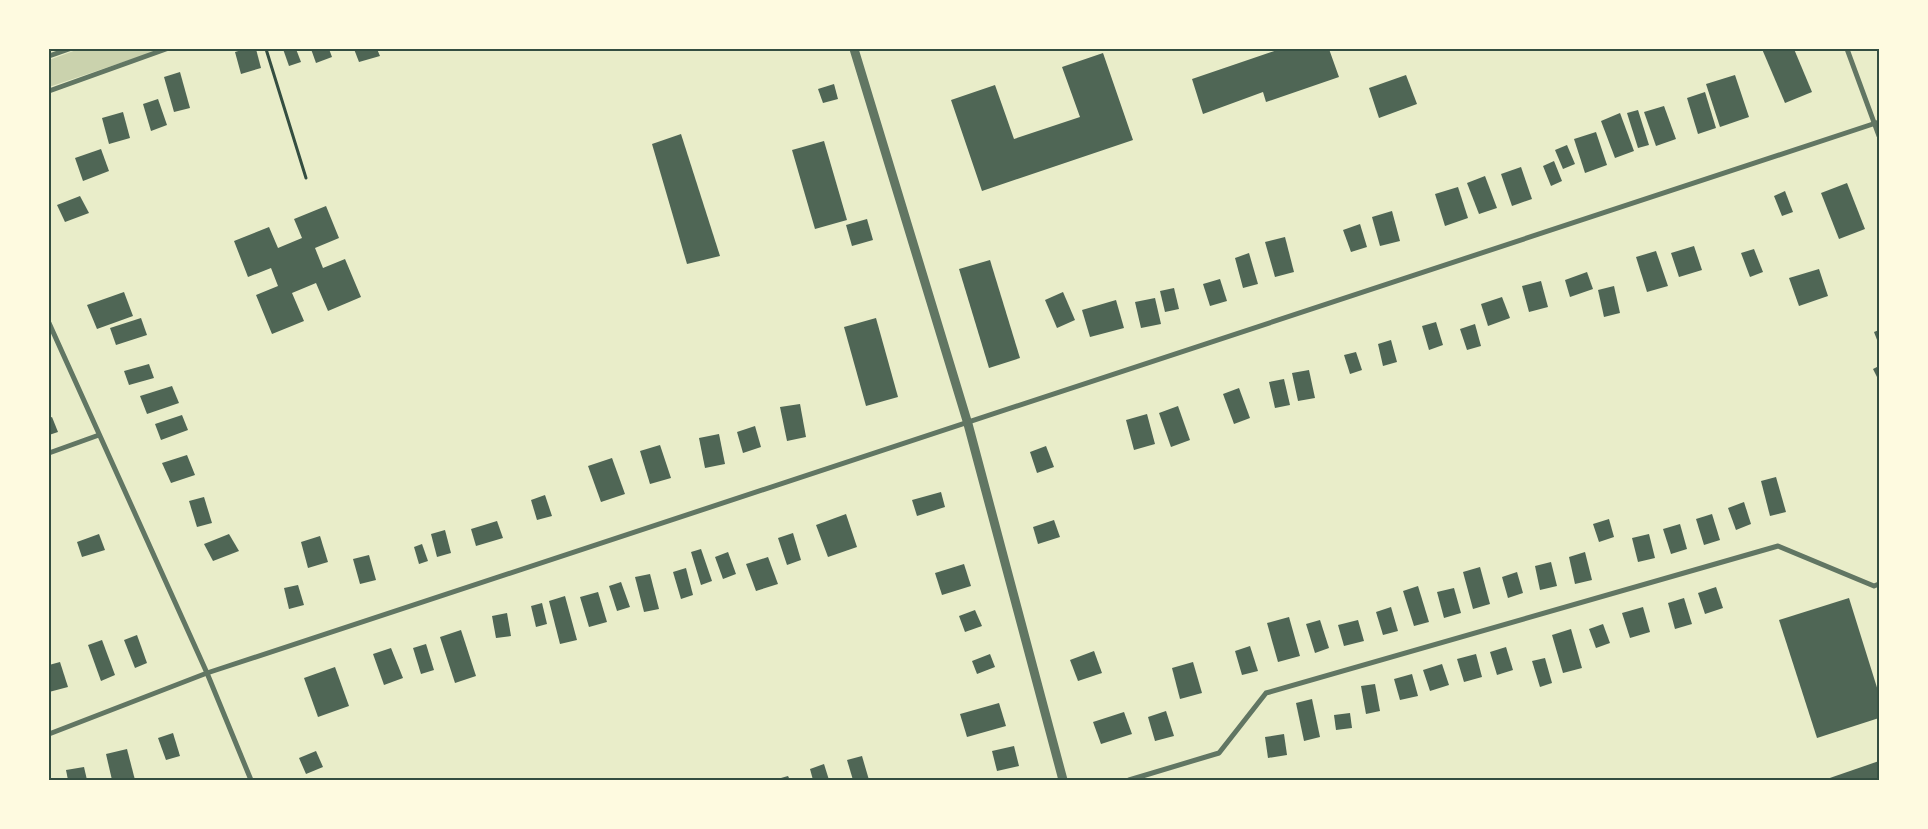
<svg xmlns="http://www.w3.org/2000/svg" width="1928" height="829" font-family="Barlow,sans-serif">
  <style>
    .green { fill: #cad2ad }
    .building { fill: #4f6655 }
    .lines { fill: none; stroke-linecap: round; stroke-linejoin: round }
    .path { stroke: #344e41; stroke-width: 3 }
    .minor { stroke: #617663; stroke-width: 5 }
    .tertiary { stroke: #617663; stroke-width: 9 }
    .neatline { fill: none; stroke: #344e41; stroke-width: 2 }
  </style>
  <rect width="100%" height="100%" fill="#e9edc9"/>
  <path class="green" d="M79,49H162L49,87V60Z"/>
  <g class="building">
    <path d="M245,49H256L261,68L241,74L235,52Z"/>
    <path d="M283,49H296L301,62L289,66Z"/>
    <path d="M311,49H329L332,57L316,63Z"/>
    <path d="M354,49H377L380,56L359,62Z"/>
    <path d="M1280,49H1329L1339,77L1266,102L1263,92L1203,114L1192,79Z"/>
    <path d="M1762,49H1794L1812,92L1785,103Z"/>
    <path d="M1103,53L1133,140L982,191L951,100L995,85L1014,139L1080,117L1062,67Z"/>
    <path d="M180,72L190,108L174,112L164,77Z"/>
    <path d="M1406,75L1417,104L1379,118L1369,88Z"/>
    <path d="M1735,75L1749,117L1720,127L1706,84Z"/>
    <path d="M834,84L838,99L823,103L818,89Z"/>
    <path d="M1705,92L1716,128L1698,134L1687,98Z"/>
    <path d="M158,99L167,125L151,131L143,104Z"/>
    <path d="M1664,106L1676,139L1656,146L1644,112Z"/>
    <path d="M1638,110L1649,145L1638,148L1627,113Z"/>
    <path d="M123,112L130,138L109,144L102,118Z"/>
    <path d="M1620,113L1634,151L1615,158L1601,121Z"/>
    <path d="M1596,132L1607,165L1585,173L1574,139Z"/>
    <path d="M681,134L720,256L687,264L652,144Z"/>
    <path d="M824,141L847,220L815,229L792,150Z"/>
    <path d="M1567,145L1575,164L1563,169L1555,150Z"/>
    <path d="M101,149L109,171L83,181L75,158Z"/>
    <path d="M1554,161L1562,181L1551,186L1543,166Z"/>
    <path d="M1521,167L1532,199L1512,206L1501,174Z"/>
    <path d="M1485,176L1497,208L1479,214L1467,183Z"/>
    <path d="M1847,183L1865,229L1839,239L1821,193Z"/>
    <path d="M1458,187L1468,218L1445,226L1435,194Z"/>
    <path d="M1785,191L1793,212L1782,216L1774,196Z"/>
    <path d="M80,196L89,213L65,222L57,205Z"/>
    <path d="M326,206L339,238L315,248L323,268L345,259L361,297L328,311L316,283L292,293L304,321L272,334L256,295L278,286L271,268L248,277L234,241L269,227L278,248L302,238L294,219Z"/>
    <path d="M1392,211L1400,241L1380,246L1372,217Z"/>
    <path d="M867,219L873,240L852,246L846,225Z"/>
    <path d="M1360,224L1367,247L1351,252L1343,230Z"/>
    <path d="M1285,237L1294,272L1275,277L1265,242Z"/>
    <path d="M1694,246L1702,270L1679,277L1671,253Z"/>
    <path d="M1754,249L1763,272L1750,277L1741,253Z"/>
    <path d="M1656,251L1668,286L1647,292L1636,257Z"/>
    <path d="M1249,253L1258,284L1243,288L1235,258Z"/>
    <path d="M990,260L1020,358L989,368L959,269Z"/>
    <path d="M1819,269L1828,296L1799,306L1789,278Z"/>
    <path d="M1587,272L1593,289L1570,297L1565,280Z"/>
    <path d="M1220,279L1227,301L1210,306L1203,284Z"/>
    <path d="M1541,281L1548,307L1529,312L1522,286Z"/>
    <path d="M1614,286L1620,313L1604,317L1598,290Z"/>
    <path d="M1174,288L1179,309L1165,312L1160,291Z"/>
    <path d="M124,292L133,316L97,329L87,305Z"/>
    <path d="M1063,292L1075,320L1057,328L1045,300Z"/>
    <path d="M1502,297L1510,318L1488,326L1481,304Z"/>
    <path d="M1155,298L1161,324L1141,328L1135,302Z"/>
    <path d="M1116,300L1124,328L1090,337L1082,310Z"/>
    <path d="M141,318L147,335L116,345L110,328Z"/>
    <path d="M876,318L898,397L866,406L844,327Z"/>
    <path d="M1436,322L1443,345L1429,350L1422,326Z"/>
    <path d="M1475,324L1481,346L1467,350L1460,329Z"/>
    <path d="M1879,330V345L1874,332Z"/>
    <path d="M1391,340L1397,362L1383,366L1378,344Z"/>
    <path d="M1356,352L1362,370L1350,374L1344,355Z"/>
    <path d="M149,364L154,378L129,385L124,371Z"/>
    <path d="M1879,366V379H1878L1873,369Z"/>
    <path d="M1309,370L1315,398L1298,401L1292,373Z"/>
    <path d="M1284,379L1290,405L1275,408L1269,382Z"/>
    <path d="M172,386L179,403L147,414L140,396Z"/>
    <path d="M1239,388L1250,418L1234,424L1223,394Z"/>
    <path d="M800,404L806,437L787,441L780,407Z"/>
    <path d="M1178,406L1190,440L1171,447L1159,413Z"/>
    <path d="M1147,414L1155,444L1134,450L1126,420Z"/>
    <path d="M182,415L188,430L161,440L155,424Z"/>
    <path d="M52,417L58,432L49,435V418Z"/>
    <path d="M755,426L761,447L743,453L737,432Z"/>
    <path d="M719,434L725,464L705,468L699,438Z"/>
    <path d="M660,445L671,478L650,484L640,451Z"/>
    <path d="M1046,446L1054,467L1037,473L1030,452Z"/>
    <path d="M187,455L195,475L171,483L162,463Z"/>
    <path d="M612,458L625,494L601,502L588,466Z"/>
    <path d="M1776,477L1786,512L1770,516L1761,481Z"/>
    <path d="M941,492L945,507L917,516L912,500Z"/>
    <path d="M545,495L552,516L537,520L531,500Z"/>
    <path d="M204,497L212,523L197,527L189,501Z"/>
    <path d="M1744,502L1751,524L1736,530L1728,508Z"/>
    <path d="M846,514L857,547L828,557L816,525Z"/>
    <path d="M1712,514L1720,540L1704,545L1696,519Z"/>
    <path d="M1609,519L1614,537L1599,542L1593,524Z"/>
    <path d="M1054,520L1060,537L1038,544L1033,527Z"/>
    <path d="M497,521L503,538L476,546L471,529Z"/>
    <path d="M1680,524L1687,549L1671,554L1663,529Z"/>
    <path d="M445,530L451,553L437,557L431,534Z"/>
    <path d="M793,533L801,560L787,565L778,538Z"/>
    <path d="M99,534L105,550L82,557L77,542Z"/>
    <path d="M229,534L239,551L213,561L204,544Z"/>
    <path d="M1649,534L1655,558L1638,562L1632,538Z"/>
    <path d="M320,536L328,562L308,568L301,542Z"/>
    <path d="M422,544L428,561L419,564L414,547Z"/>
    <path d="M701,549L712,581L701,585L691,552Z"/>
    <path d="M728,552L736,574L723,579L715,557Z"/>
    <path d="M1585,552L1592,580L1575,584L1569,557Z"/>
    <path d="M369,555L376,580L360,584L353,559Z"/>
    <path d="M768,557L778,584L756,591L746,564Z"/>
    <path d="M1551,562L1557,586L1540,590L1535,566Z"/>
    <path d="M964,564L971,586L942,595L935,573Z"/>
    <path d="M1480,567L1490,604L1473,609L1463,572Z"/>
    <path d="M686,568L693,595L681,599L673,572Z"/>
    <path d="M1517,572L1523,593L1508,598L1502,577Z"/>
    <path d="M650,574L659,609L644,612L635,577Z"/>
    <path d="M621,582L630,607L617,611L609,586Z"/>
    <path d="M298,585L304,605L289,609L284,588Z"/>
    <path d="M1418,586L1429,622L1414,626L1403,591Z"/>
    <path d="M1716,587L1723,608L1705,614L1698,593Z"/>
    <path d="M1454,588L1461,613L1444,618L1437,592Z"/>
    <path d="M598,592L607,622L589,627L580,597Z"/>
    <path d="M565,596L577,640L560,644L549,601Z"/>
    <path d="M1684,598L1692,624L1675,629L1668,603Z"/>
    <path d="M1849,598L1879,694V718L1817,738L1779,620Z"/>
    <path d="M542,603L547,624L536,627L531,606Z"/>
    <path d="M1391,607L1398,631L1383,635L1376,612Z"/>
    <path d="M1643,607L1650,632L1630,638L1622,613Z"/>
    <path d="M975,610L982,626L965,632L959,616Z"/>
    <path d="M507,613L511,636L496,638L492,616Z"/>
    <path d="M1289,617L1300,656L1278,662L1267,623Z"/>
    <path d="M1320,620L1329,648L1315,653L1306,624Z"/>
    <path d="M1358,620L1364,641L1344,646L1338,625Z"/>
    <path d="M1603,624L1610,643L1596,648L1589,629Z"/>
    <path d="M1571,629L1582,668L1563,673L1552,635Z"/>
    <path d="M461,630L476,676L455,683L440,637Z"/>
    <path d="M137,635L147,663L135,668L124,640Z"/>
    <path d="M102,640L115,675L101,681L88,645Z"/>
    <path d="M426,644L434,670L421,674L413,648Z"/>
    <path d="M1250,646L1258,671L1242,675L1235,651Z"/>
    <path d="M1506,647L1513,670L1497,675L1490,652Z"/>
    <path d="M391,648L403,678L384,685L373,654Z"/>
    <path d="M1094,651L1102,673L1078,681L1070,660Z"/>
    <path d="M990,654L995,667L977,674L972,661Z"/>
    <path d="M1476,654L1482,677L1464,682L1457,659Z"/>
    <path d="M1545,658L1552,683L1540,687L1532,661Z"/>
    <path d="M60,662L68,687L49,692V665Z"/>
    <path d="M1193,662L1202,693L1180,699L1172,668Z"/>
    <path d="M1442,664L1449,685L1430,691L1423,670Z"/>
    <path d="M335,667L349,706L318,717L304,678Z"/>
    <path d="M1412,674L1418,696L1400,700L1394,679Z"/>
    <path d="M1375,684L1380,711L1366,714L1361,686Z"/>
    <path d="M1312,699L1320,737L1304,741L1296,703Z"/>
    <path d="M999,703L1006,726L967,737L960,714Z"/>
    <path d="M1166,711L1174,736L1155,741L1148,717Z"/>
    <path d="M1124,712L1132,734L1101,744L1093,722Z"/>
    <path d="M1350,713L1352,728L1336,730L1334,715Z"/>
    <path d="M173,733L180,756L166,760L158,738Z"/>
    <path d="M1284,734L1287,755L1268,758L1265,737Z"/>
    <path d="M1014,746L1019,766L997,771L992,751Z"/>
    <path d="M127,749L135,780H112L106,754Z"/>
    <path d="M316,751L323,767L306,774L299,758Z"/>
    <path d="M862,756L869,780H853L847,760Z"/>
    <path d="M1879,761V780H1824Z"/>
    <path d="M824,764L829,780H813L810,769Z"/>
    <path d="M84,767L87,780H68L66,770Z"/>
    <path d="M788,776L790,780H774Z"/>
  </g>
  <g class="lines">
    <path class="path" d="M266,49L306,178"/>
    <g class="minor">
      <path d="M1847,49L1879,136"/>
      <path d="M49,56L69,49"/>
      <path d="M49,91L166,49"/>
      <path d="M49,323L207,673L251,780"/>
      <path d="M49,453L99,435"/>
      <path d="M49,734L207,673L1879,122"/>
      <path d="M1129,780L1219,753L1266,693L1778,546L1874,586L1879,584"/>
    </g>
    <path class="tertiary" d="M854,49L968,424L1063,780"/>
  </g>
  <rect width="1928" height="829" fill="none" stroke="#fefae0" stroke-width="100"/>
  <rect x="50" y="50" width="1828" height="729" class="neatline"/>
</svg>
